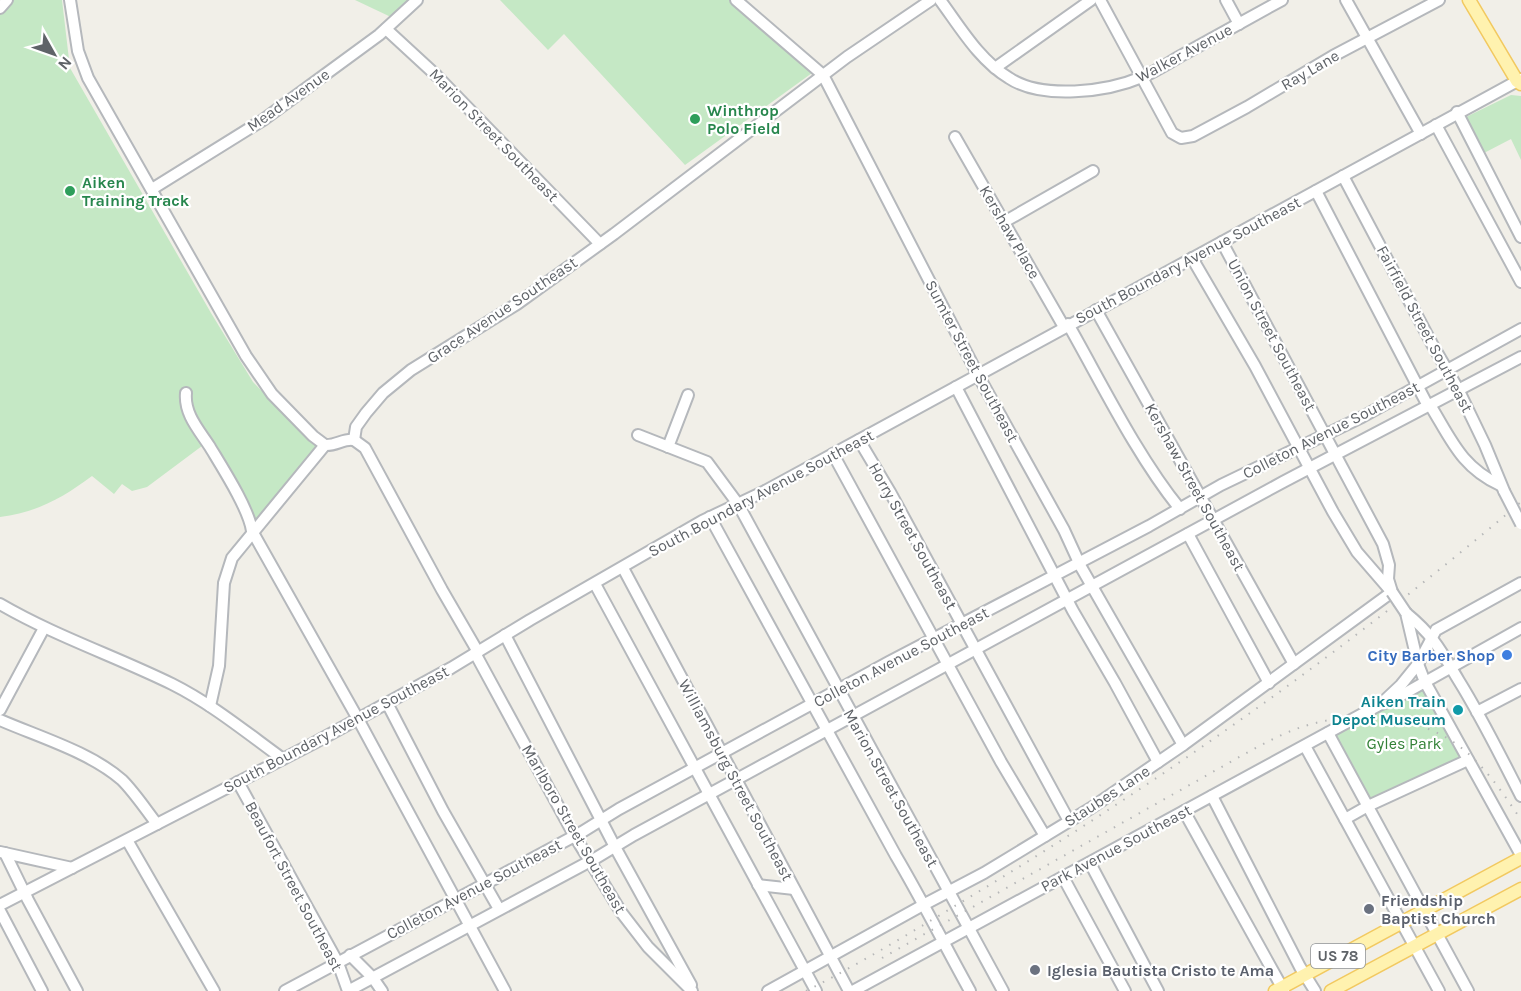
<svg xmlns="http://www.w3.org/2000/svg" width="1521" height="991" font-family="Karla,sans-serif">
  <style>
    .green { fill: #c5e8c5 }
    .lines { fill: none; stroke-linecap: round; stroke-linejoin: round }
    .minor-casing { stroke: #b5b8bc; stroke-width: 14 }
    .major-casing { stroke: #f2c960; stroke-width: 15 }
    .minor { stroke: #fff; stroke-width: 10 }
    .major { stroke: #fff2af; stroke-width: 12 }
    .rail { stroke: #b6b7b8; stroke-width: 2; stroke-dasharray: 1.5 8; stroke-linecap: butt }
    .minor-bridge-casing { stroke: #b5b8bc; stroke-width: 14; stroke-linecap: butt }
    .minor-bridge { stroke: #fff; stroke-width: 10 }
    .leisure-dot { fill: #2e9e5b; stroke: #fff; stroke-width: 2 }
    .shop-dot { fill: #3f7fe0; stroke: #fff; stroke-width: 2 }
    .culture-dot { fill: #0f9aa8; stroke: #fff; stroke-width: 2 }
    .worship-dot { fill: #6b7280; stroke: #fff; stroke-width: 2 }
    .labels { text-anchor: middle; dominant-baseline: central; stroke-width: 4.5; stroke-linejoin: round; paint-order: stroke }
    .shield { fill: #fff; stroke: #8f9295; stroke-width: 1.5 }
    .shield-label { font-size: 15px; font-weight: bold; fill: #5f6368 }
    .street-label { font-size: 16px; fill: #5f6368; stroke: #fff }
    .leisure-label { font-size: 16px; font-weight: bold; fill: #27864d; stroke: #fff; text-anchor: start }
    .shop-label { font-size: 16px; font-weight: bold; fill: #366cbe; stroke: #fff; text-anchor: end }
    .culture-label { font-size: 16px; font-weight: bold; fill: #0d838f; stroke: #fff; text-anchor: end }
    .park-label { font-size: 16px; fill: #348238; stroke: #fff }
    .worship-label { font-size: 16px; font-weight: bold; fill: #5b616d; stroke: #fff; text-anchor: start }
  </style>
  <rect width="100%" height="100%" fill="#f1efe8"/>
  <g class="green">
    <path d="M0,0H62L70,68L211,313L253,382L299,429L319,446L254,524L206,443L147,487L132,491L122,484L114,494L92,476C64,497 36,513 0,517Z"/>
    <path d="M355,0H408L393,18Z"/>
    <path d="M500,0H729L812,73L685,165L564,34L548,50Z"/>
    <path d="M1511,95L1521,96V160L1511,139L1484,153L1466,117Z"/>
    <path d="M1424,688L1462,759L1370,802L1334,735Z"/>
  </g>
  <g class="lines">
    <defs>
      <g id="minor">
        <path d="M70,0L78,51L88,78L246,356L272,394L313,436L325,445"/>
        <path d="M736,0L823,75L978,375L1064,530L1081,567L1183,745"/>
        <path d="M940,0C960,27 979,60 1009,78C1042,100 1107,92 1142,77C1157,71 1171,61 1186,53C1218,35 1250,18 1282,0"/>
        <path d="M1100,0L1172,133L1181,138L1193,136L1247,107L1333,56L1439,0"/>
        <path d="M1226,0L1239,24"/>
        <path d="M1346,0L1421,134"/>
        <path d="M0,8L7,0"/>
        <path d="M386,29L437,76L600,244"/>
        <path d="M995,68L1091,0"/>
        <path d="M1457,112L1521,237"/>
        <path d="M1436,125L1521,282"/>
        <path d="M955,137L1064,327"/>
        <path d="M1343,176L1432,344L1458,389L1485,445L1504,491"/>
        <path d="M152,189L263,120L379,35L417,0"/>
        <path d="M1316,191L1428,406"/>
        <path d="M1004,222L1093,171"/>
        <path d="M1222,242L1383,544L1389,565L1388,579L1392,592"/>
        <path d="M1192,258L1255,366L1333,512L1357,552L1389,589"/>
        <path d="M1096,310L1294,664"/>
        <path d="M1068,324C1102,384 1137,456 1180,509"/>
        <path d="M956,387L1073,611L1115,683L1158,762"/>
        <path d="M186,393C184,414 199,430 210,447C222,467 249,509 252,531L358,719L505,991"/>
        <path d="M1430,405C1451,439 1461,467 1500,485"/>
        <path d="M638,435L707,462L738,504L1003,991"/>
        <path d="M354,440L356,427L366,413L383,393L411,370L517,304L614,234L847,57L931,0"/>
        <path d="M354,440L365,448L442,590L478,652"/>
        <path d="M859,440L890,492L1069,821"/>
        <path d="M668,447L688,395"/>
        <path d="M833,454L1001,762L1045,836"/>
        <path d="M710,517L896,856C922,900 945,946 970,991"/>
        <path d="M1188,534L1269,683"/>
        <path d="M623,568L849,991"/>
        <path d="M595,584L816,991"/>
        <path d="M0,604C55,636 115,656 172,684C212,704 247,733 283,759"/>
        <path d="M1406,613L1418,664L1425,682L1521,855"/>
        <path d="M1406,613C1434,636 1441,651 1459,681C1482,718 1501,757 1521,796"/>
        <path d="M505,635L615,847L691,985"/>
        <path d="M475,653L574,835L621,912L648,947L692,991"/>
        <path d="M1384,701L1401,685L1418,664L1436,630L1521,583"/>
        <path d="M387,703L443,811L499,909"/>
        <path d="M210,706L219,666L224,583L232,558L325,445C336,446 344,438 354,440"/>
        <path d="M0,710L44,628"/>
        <path d="M1477,712L1521,689"/>
        <path d="M0,720C39,737 90,752 122,780C135,793 146,810 157,824"/>
        <path d="M1328,733L1468,991"/>
        <path d="M1305,746L1439,991"/>
        <path d="M238,782L338,963L348,991"/>
        <path d="M1212,796L1300,967L1315,991"/>
        <path d="M1184,811L1284,991"/>
        <path d="M1345,819L1368,806L1468,760"/>
        <path d="M127,840L214,991"/>
        <path d="M0,852L72,868"/>
        <path d="M5,853L28,900L77,991"/>
        <path d="M1090,863L1158,991"/>
        <path d="M1063,877L1125,991"/>
        <path d="M758,885L794,889"/>
        <path d="M0,905L314,743L451,668L530,620L702,521L765,491L859,440L1521,79"/>
        <path d="M0,911L42,991"/>
        <path d="M350,955L373,978L382,991"/>
        <path d="M285,991L582,832L619,809L889,662L1149,526L1221,485L1362,417L1521,329"/>
        <path d="M348,991L596,858L634,835L1283,482L1521,357"/>
        <path d="M768,991L925,904L984,873L1091,808L1183,745L1392,592"/>
        <path d="M853,991L1379,705L1393,700L1521,628"/>
      </g>
      <g id="major">
        <path d="M1469,0L1517,81L1521,84"/>
        <path d="M1275,991L1521,858"/>
        <path d="M1331,991L1521,889"/>
      </g>
    </defs>
    <use href="#minor" class="minor-casing"/>
    <use href="#major" class="major-casing"/>
    <use href="#minor" class="minor"/>
    <use href="#major" class="major"/>
    <g class="rail">
      <path d="M882,958L1250,751C1265,743 1280,735 1296,729C1348,710 1413,712 1459,746C1484,765 1504,794 1521,820"/>
      <path d="M806,991C867,960 925,924 983,889C1172,774 1353,645 1521,502"/>
    </g>
    <defs>
      <g id="minor-bridge">
        <path d="M1504,491L1521,524"/>
        <path d="M1392,592L1406,613"/>
      </g>
    </defs>
    <use href="#minor-bridge" class="minor-bridge-casing"/>
    <use href="#minor-bridge" class="minor-bridge"/>
  </g>
  <g class="leisure-dot">
    <circle cx="695" cy="119" r="6"/>
    <circle cx="70" cy="191" r="6"/>
  </g>
  <circle class="shop-dot" cx="1507" cy="655" r="6"/>
  <circle class="culture-dot" cx="1458" cy="710" r="6"/>
  <g class="worship-dot">
    <circle cx="1369" cy="909" r="6"/>
    <circle cx="1035" cy="970" r="6"/>
  </g>
  <g class="labels">
    <rect class="shield" x="1311" y="944" width="54" height="24" rx="4.5"/>
    <g class="shield-label">
      <text x="1338" y="956">US 78</text>
    </g>
    <g class="street-label">
      <text transform="translate(1184 53) rotate(-28)">Walker Avenue</text>
      <text transform="translate(1310 70) rotate(-30)">Ray Lane</text>
      <text transform="translate(288 100) rotate(-35)">Mead Avenue</text>
      <text transform="translate(494 135) rotate(46)">Marion Street Southeast</text>
      <text transform="translate(1010 232) rotate(60)">Kershaw Place</text>
      <text transform="translate(1188 260) rotate(-28)">South Boundary Avenue Southeast</text>
      <text transform="translate(502 310) rotate(-34)">Grace Avenue Southeast</text>
      <text transform="translate(1425 329) rotate(62)">Fairfield Street Southeast</text>
      <text transform="translate(1272 335) rotate(62)">Union Street Southeast</text>
      <text transform="translate(972 361) rotate(62)">Sumter Street Southeast</text>
      <text transform="translate(1331 430) rotate(-27)">Colleton Avenue Southeast</text>
      <text transform="translate(1195 487) rotate(61)">Kershaw Street Southeast</text>
      <text transform="translate(761 493) rotate(-28)">South Boundary Avenue Southeast</text>
      <text transform="translate(913 536) rotate(61)">Horry Street Southeast</text>
      <text transform="translate(901 657) rotate(-28)">Colleton Avenue Southeast</text>
      <text transform="translate(336 729) rotate(-28)">South Boundary Avenue Southeast</text>
      <text transform="translate(736 780) rotate(62)">Williamsburg Street Southeast</text>
      <text transform="translate(891 788) rotate(61)">Marion Street Southeast</text>
      <text transform="translate(1107 796) rotate(-33)">Staubes Lane</text>
      <text transform="translate(574 829) rotate(60)">Marlboro Street Southeast</text>
      <text transform="translate(1116 848) rotate(-28)">Park Avenue Southeast</text>
      <text transform="translate(294 886) rotate(62)">Beaufort Street Southeast</text>
      <text transform="translate(474 889) rotate(-28)">Colleton Avenue Southeast</text>
    </g>
    <g class="leisure-label">
      <text x="707" y="110">Winthrop<tspan x="707" dy="18">Polo Field</tspan></text>
      <text x="82" y="182">Aiken<tspan x="82" dy="18">Training Track</tspan></text>
    </g>
    <g class="shop-label">
      <text x="1495" y="655">City Barber Shop</text>
    </g>
    <g class="culture-label">
      <text x="1446" y="701">Aiken Train<tspan x="1446" dy="18">Depot Museum</tspan></text>
    </g>
    <g class="park-label">
      <text x="1404" y="743">Gyles Park</text>
    </g>
    <g class="worship-label">
      <text x="1381" y="900">Friendship<tspan x="1381" dy="18">Baptist Church</tspan></text>
      <text x="1047" y="970">Iglesia Bautista Cristo te Ama</text>
    </g>
  </g>
  <g transform="translate(54 54) rotate(130)" stroke="#ffffff" stroke-width="4.5" paint-order="stroke">
  <path d="M0-4.5L10 22L0 15L-10 22Z" fill="#5f6368"/>
  <text y="-9" font-size="16" font-weight="bold" text-anchor="middle" fill="#5f6368">N</text>
  </g>
</svg>
